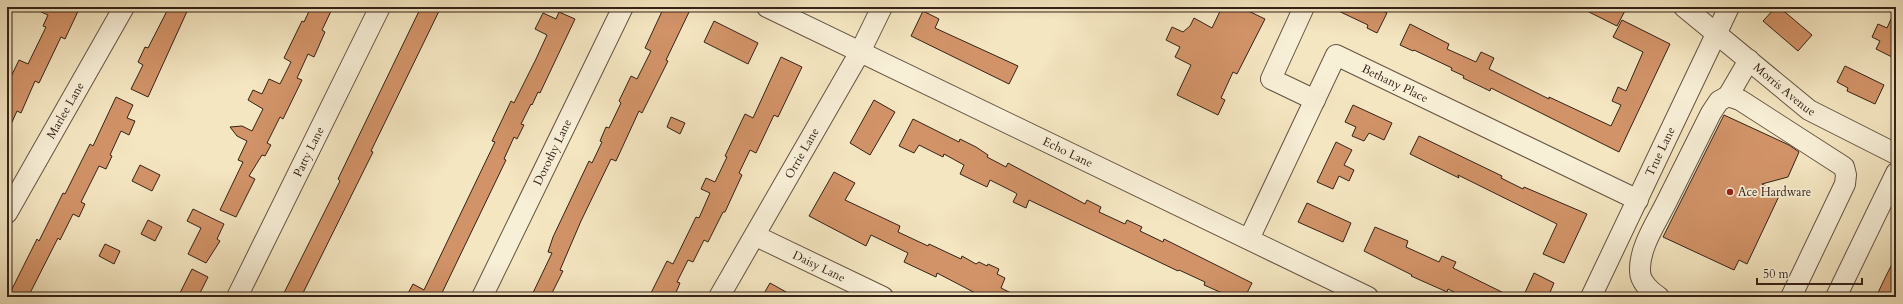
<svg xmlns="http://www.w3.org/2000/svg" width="1903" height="304" font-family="Cardo,serif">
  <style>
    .building { fill: #d29368; stroke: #342218 }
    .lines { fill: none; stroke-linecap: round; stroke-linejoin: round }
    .minor-casing { stroke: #645342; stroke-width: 22 }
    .minor { stroke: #f8efd7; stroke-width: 20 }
    .poi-dot { fill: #8f2418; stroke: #f8efd7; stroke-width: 1.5 }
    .labels { text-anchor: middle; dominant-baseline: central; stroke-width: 3.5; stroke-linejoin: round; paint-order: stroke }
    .street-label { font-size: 12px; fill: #342218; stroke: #f8efd7 }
    .poi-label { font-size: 12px; fill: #342218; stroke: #f8efd7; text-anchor: start }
  </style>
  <rect width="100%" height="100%" fill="#f4e6c1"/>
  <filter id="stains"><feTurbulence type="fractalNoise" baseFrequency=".005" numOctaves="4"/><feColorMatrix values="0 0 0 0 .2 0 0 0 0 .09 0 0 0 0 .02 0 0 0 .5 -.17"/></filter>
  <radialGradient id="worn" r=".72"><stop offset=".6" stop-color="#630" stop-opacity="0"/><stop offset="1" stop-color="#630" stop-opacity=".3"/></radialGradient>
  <g class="building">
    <path d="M30,7H80L65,39L61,37L39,83L35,81L21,113L17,111L7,133V85L19,60L28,64L46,27L43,26L48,15Z"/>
    <path d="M169,7H189L148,97L131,89L143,65L138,62L145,47L148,48Z"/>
    <path d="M311,7H333L322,30L325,32L314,57L308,54L297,78L302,80L283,119L280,117L267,143L271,145L265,156L262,155L249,176L255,179L236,217L220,210L243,162L238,160L247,141L237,136L230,127L242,126L252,131L263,109L248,100L253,90L262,94L269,79L280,84L291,62L284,58L302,21L304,22Z"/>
    <path d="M421,7H441L371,151L373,152L301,297H282L340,181L338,179Z"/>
    <path d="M664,7H683L690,10L666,60L668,61L642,113L639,111L616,161L611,159L581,221L560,270L563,271L550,297H531L552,253L548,252L553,237L589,161L592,163L602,142L600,141L606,127L609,128L621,103L619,101L631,76L637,79L651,51L645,48Z"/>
    <path d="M1222,7H1240L1265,19L1237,74L1233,72L1221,98L1225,100L1218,115L1177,95L1191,65L1175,57L1180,47L1166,40L1172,27L1183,32L1190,26L1194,18L1212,28Z"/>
    <path d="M1330,7H1375L1387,13L1377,33L1367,28L1368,25Z"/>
    <path d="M1579,7H1627L1617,26Z"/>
    <path d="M1776,7H1779L1812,35L1798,51L1763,21Z"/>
    <path d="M1896,8V49L1892,57L1876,49L1880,41L1872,37L1878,24L1887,28Z"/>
    <path d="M923,11L939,19L935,28L1018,66L1009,84L911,36Z"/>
    <path d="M559,12L575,19L540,93L538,92L532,105L531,104L521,124L524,125L517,139L514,137L504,159L506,160L440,297H406L413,284L424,290L495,142L492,141L511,101L514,103L536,59L547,35L535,29L543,13L556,19Z"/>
    <path d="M1622,20L1670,44L1619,152L1491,88L1490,91L1463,78L1464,76L1451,70L1452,68L1414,50L1413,51L1400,45L1410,24L1449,44L1447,49L1476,62L1481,52L1494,58L1489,69L1549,99V97L1611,126L1621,105L1612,101L1618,87L1626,91L1643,52L1613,37Z"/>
    <path d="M714,21L758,43L748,64L704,42Z"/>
    <path d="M781,57L802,67L778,117L774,115L756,153L750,150L739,173L742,175L725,212H723L708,242L704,240L693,262L688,260L677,282L680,283L674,297H649L667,261L673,264L696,217L699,218L710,193L701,189L706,178L715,182L727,157L725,156L745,114L753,118Z"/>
    <path d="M1845,66L1884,85L1875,104L1847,91L1848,88L1837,82Z"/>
    <path d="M116,97L133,105L127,118L135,121L129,135L121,131L110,155L112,156L106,169L99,166L81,202L85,204L79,217L73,214L60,240L58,238L28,297H8L37,239L39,241L63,193L65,194L90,144L93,146Z"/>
    <path d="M874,100L895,112L870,155L850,143Z"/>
    <path d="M1353,105L1392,123L1384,140L1369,133L1364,141L1352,136L1356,127L1345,122Z"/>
    <path d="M1724,115L1789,145L1799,152L1788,177L1762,184L1780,194L1747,264L1739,260L1734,270L1663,237Z"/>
    <path d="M671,117L685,123L680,134L667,127Z"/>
    <path d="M913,119L959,142L960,139L976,147L988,155L987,157L1006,167L1008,163L1085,204L1087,200L1101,207L1099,212L1125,224L1127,220L1142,227L1140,231L1163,242L1164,239L1252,283L1245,297L1229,296L1204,285L1205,282L1179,270L1178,271L1029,200L1026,208L1013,202L1017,194L1014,192L990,180L987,187L960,174L964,165L944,154L943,157L919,145L914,153L899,146Z"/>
    <path d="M1419,136L1502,176L1501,178L1523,189L1524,187L1587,214L1564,263L1543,254L1557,224L1458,175L1459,178L1410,154Z"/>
    <path d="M1336,142L1352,150L1344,165L1354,170L1349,181L1339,176L1333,189L1317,182Z"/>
    <path d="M140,165L160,175L152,191L132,181Z"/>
    <path d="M834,172L855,183L845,200L900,226L898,232L928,246L929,244L961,259L962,256L976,264L979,262L987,266L988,264L999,269L997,274L1005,278L1001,288L1019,297H983L937,273L936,277L904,262L908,253L871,235L866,246L809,216Z"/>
    <path d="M1307,203L1351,223L1343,242L1298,222Z"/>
    <path d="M193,209L224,224L217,239L220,241L206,263L188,254L201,228L187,221Z"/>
    <path d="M148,220L162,227L155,241L141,234Z"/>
    <path d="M1375,227L1408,241L1406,247L1439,262L1442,256L1456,262L1453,268L1512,297H1464L1448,289L1447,292L1411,276L1412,275L1364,251Z"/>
    <path d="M105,244L120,251L114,264L99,256Z"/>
    <path d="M1896,256V297H1876L1884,280Z"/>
    <path d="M192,269L208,277L198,297H178Z"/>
    <path d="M1534,273L1554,283L1548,297H1523Z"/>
    <path d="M770,283L795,297H762Z"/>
  </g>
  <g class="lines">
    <defs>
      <g id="minor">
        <path id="s1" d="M767,7L1368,297"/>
        <path d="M1304,7L1271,79L1315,100"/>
        <path id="s2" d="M1684,7L1809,110L1896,154"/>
        <path d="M1728,96L1749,60"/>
        <path id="s3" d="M7,213L124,7"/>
        <path id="s4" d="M756,236L883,297"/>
        <path id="s5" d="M1249,239L1336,55L1638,200"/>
        <path id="s6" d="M237,297L380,7"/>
        <path id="s7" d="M482,297L623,7"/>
        <path id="s8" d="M719,297L860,52L882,7"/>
        <path id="s9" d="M1591,297L1729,7"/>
        <path d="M1659,297C1651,292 1640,282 1640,271C1639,248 1656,223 1666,203C1681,173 1696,143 1711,113L1719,101L1728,96L1740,100L1844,167L1846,175L1845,184L1791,297"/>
        <path d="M1836,297L1896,173"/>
      </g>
    </defs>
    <use href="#minor" class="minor-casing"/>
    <use href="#minor" class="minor"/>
  </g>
  <circle class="poi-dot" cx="1730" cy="192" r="4"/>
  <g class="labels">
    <g class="street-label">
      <text stroke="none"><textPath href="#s5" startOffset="269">Bethany Place</textPath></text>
      <text stroke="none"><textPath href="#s2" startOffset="130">Morris Avenue</textPath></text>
      <text stroke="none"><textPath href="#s3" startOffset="118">Marlee Lane</textPath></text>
      <text stroke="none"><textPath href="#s6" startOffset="162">Patty Lane</textPath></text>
      <text stroke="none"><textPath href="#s7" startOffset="161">Dorothy Lane</textPath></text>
      <text stroke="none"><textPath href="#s1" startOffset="334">Echo Lane</textPath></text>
      <text stroke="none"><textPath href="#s9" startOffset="161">True Lane</textPath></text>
      <text stroke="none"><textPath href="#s8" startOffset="166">Orrie Lane</textPath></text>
      <text stroke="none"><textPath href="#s4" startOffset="70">Daisy Lane</textPath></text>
    </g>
    <g class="poi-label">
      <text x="1738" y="192">Ace Hardware</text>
    </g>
  </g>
  <rect width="1903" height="304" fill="none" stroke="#f4e6c1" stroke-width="24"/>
  <rect x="8" y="8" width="1887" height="288" fill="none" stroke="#342218" stroke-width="2"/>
  <rect x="12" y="12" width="1879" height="280" fill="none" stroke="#342218"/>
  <path d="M1757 278v6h105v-6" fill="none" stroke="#342218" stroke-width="2"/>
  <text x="1763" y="278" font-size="12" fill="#342218" stroke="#f8efd7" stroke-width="3" paint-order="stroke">50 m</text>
  <rect width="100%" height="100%" filter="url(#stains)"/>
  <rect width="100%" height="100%" fill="url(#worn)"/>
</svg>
